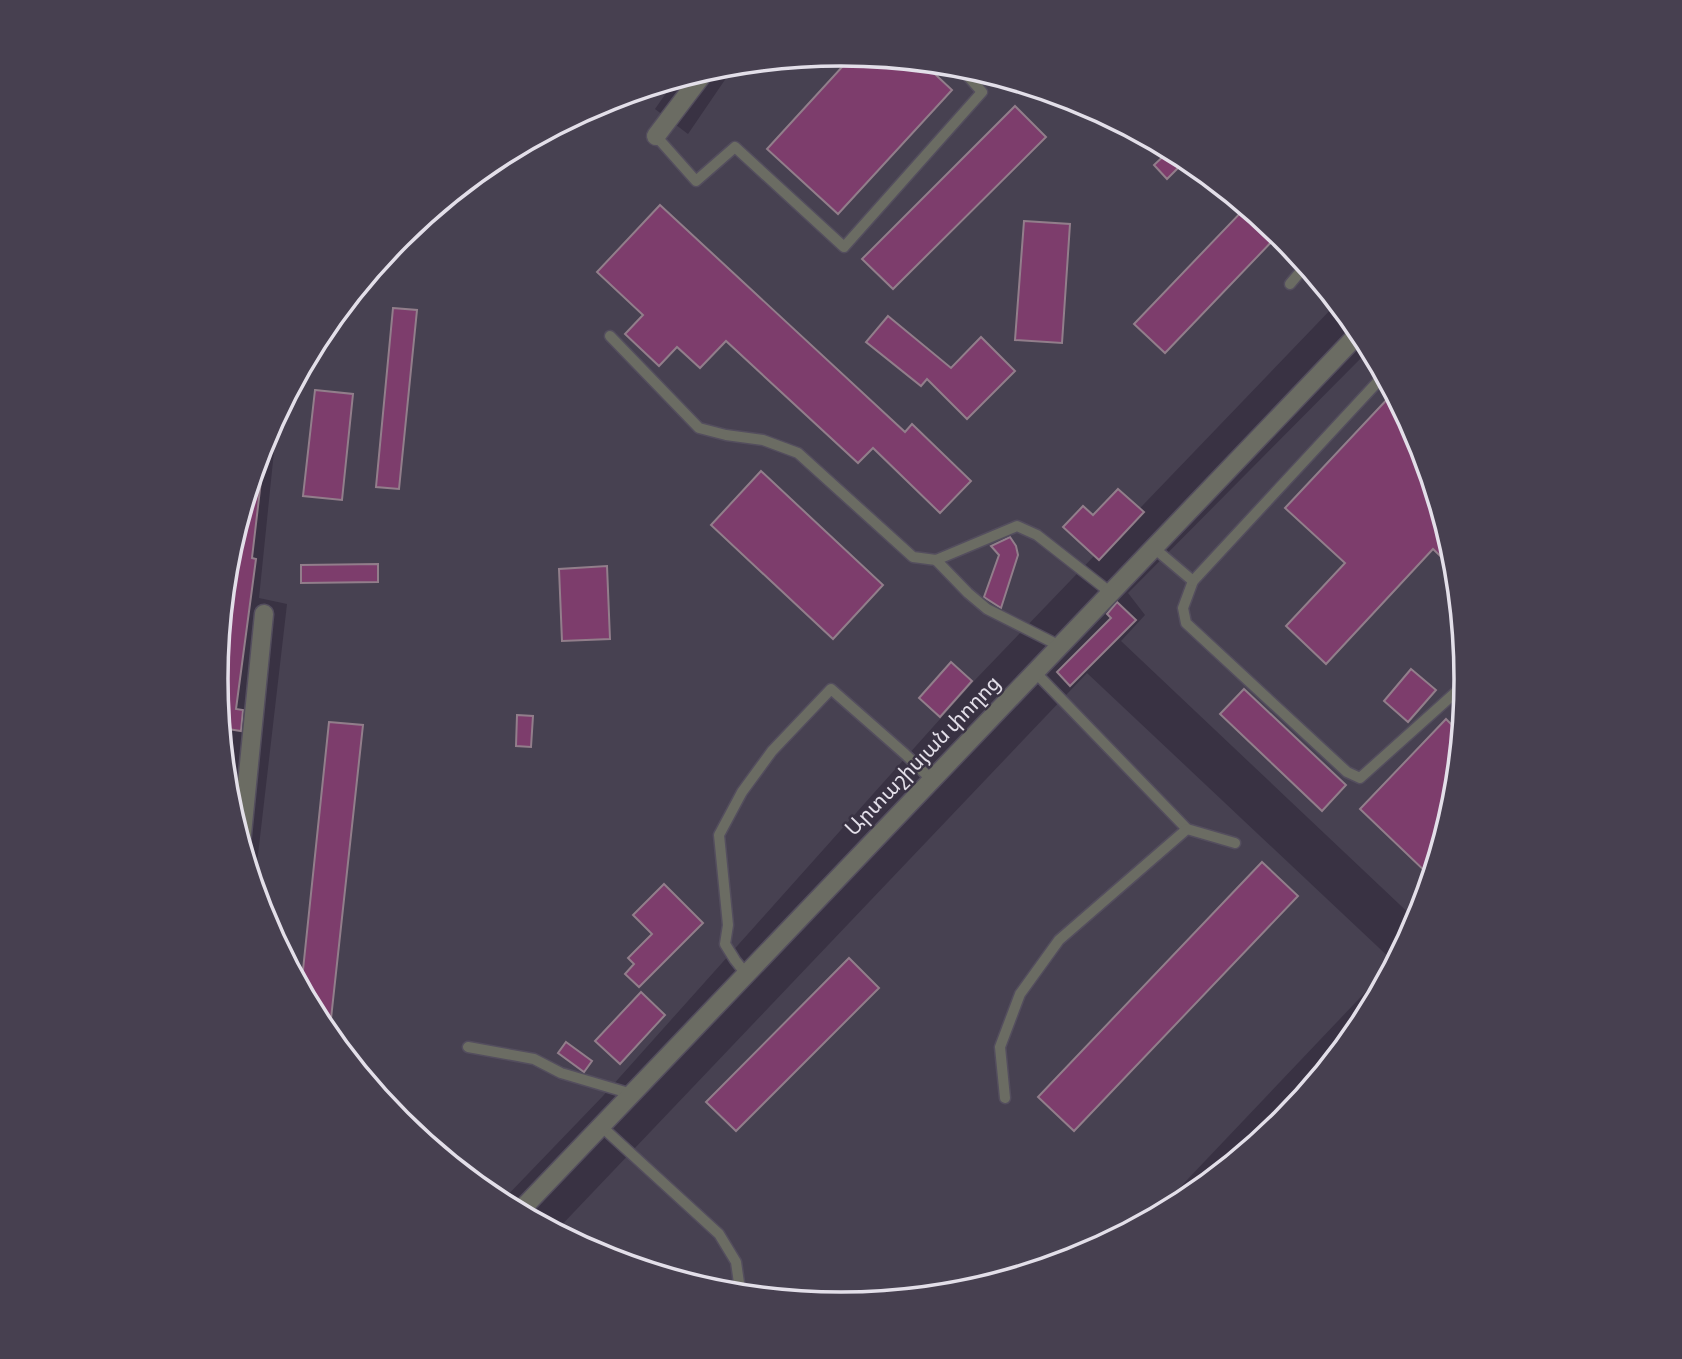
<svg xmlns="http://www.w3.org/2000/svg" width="1682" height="1359" font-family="'Alegreya Sans','Noto Sans Armenian',sans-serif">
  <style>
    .industrial { fill: #474151 }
    .building { fill: #7d3d6c; stroke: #927e8b; stroke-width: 2 }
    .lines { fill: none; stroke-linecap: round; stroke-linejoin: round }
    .lane-casing { stroke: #544e5e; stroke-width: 13 }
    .street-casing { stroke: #544e5e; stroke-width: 21 }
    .lane { stroke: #6b6c63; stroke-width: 10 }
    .street { stroke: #6b6c63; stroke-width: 18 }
    .labels { text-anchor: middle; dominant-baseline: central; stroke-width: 5; stroke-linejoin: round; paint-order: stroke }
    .street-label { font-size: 21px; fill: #e3dfe9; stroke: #393243 }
    .rim { fill: none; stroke: #e3dfe9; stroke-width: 3.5 }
  </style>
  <rect width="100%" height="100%" fill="#393243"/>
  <g class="industrial">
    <path d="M841,54L963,66L1081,102L1189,160L1283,238L1337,303L975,680L603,1096L500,1203L493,1199L399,1121L321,1027L263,918L254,889L287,604L259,598L278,412L321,332L399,237L494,159L602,102L676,79L655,109L688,134L735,65Z"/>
    <path d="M1370,349L1419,441L1454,558L1466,680L1454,802L1417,921L1121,641L1145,615L1128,593Z"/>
    <path d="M1087,673L1394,962L1149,1220L1080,1257L963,1293L841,1305L719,1293L601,1257L555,1232Z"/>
  </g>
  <g class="building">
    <path d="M853,55L922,62L952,90L838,214L767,149Z"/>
    <path d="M1015,106L1046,137L893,289L862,259Z"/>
    <path d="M1170,150L1187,159L1167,179L1154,165Z"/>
    <path d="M660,205L905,432L912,424L971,481L940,513L873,448L858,463L726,341L700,368L677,347L659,366L625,334L643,315L597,272Z"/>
    <path d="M1246,207L1279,234L1165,353L1134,324Z"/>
    <path d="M1024,221L1070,224L1062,343L1015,340Z"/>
    <path d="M393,308L417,310L399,489L376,487Z"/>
    <path d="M888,316L951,368L981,337L1015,371L967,419L927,379L921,386L866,342Z"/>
    <path d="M315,390L353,394L342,500L303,496Z"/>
    <path d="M1393,393L1419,441L1454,558L1456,571L1433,549L1326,664L1286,626L1345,563L1285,508Z"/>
    <path d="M254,470L262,472L252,558L256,559L236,709L243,710L241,731L221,728L216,679L228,557Z"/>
    <path d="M761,471L883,585L833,639L711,525Z"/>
    <path d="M1118,489L1144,512L1099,560L1063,527L1083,506L1093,515Z"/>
    <path d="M1010,537L1016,546L1018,555L1001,608L984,597L999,555L991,546Z"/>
    <path d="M378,564V582L301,583V565Z"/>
    <path d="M607,566L610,639L562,641L559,569Z"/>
    <path d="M1117,602L1136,620L1070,686L1057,672L1111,618L1107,614Z"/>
    <path d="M951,662L972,681L940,717L919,698Z"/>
    <path d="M1411,669L1436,690L1408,722L1384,701Z"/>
    <path d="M1244,689L1346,785L1322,811L1220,714Z"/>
    <path d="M517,715L533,716L531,747L516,746Z"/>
    <path d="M1446,719L1461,734L1454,802L1431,877L1360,809Z"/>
    <path d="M329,722L363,725L329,1037L321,1027L301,989Z"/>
    <path d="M1262,862L1298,896L1074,1131L1038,1097Z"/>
    <path d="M664,884L703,923L639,987L625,974L634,964L628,958L652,934L633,915Z"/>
    <path d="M849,958L879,988L736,1131L706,1102Z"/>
    <path d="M641,992L665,1015L620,1064L595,1041Z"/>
    <path d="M566,1042L592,1061L584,1072L558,1053Z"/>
  </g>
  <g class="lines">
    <defs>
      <g id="lane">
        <path d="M656,136L696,181L735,147L844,247L982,92L959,66"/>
        <path d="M1290,284L1306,265"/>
        <path d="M610,336L699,428L726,435L763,440L798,453L913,557L936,560L1017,526L1037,535L1111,593"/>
        <path d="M1384,375L1193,581L1183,608L1186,623L1347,772L1360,778L1466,683"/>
        <path d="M1154,548L1193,581"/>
        <path d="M936,560L968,593L987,609L1060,646"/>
        <path d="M1035,672L1187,829L1235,843"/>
        <path d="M746,974L735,960L725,944L728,925L719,835L742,792L772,751L831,689L905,754L932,780"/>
        <path d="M468,1047L534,1059L561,1073L632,1094"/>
        <path d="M1005,1098L1000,1047L1020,994L1059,940L1187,829"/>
        <path d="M601,1126L719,1234L736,1262L740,1290L738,1295"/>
      </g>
      <g id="street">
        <path d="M656,136L706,70"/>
        <path d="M241,844L264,614"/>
        <path d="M518,1213L1360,332"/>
      </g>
    </defs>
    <use href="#lane" class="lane-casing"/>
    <use href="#street" class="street-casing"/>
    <use href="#lane" class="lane"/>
    <use href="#street" class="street"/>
  </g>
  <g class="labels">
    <g class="street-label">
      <text transform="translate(923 756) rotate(-46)">Արտաշիսյան փողոց</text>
    </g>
  </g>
  <path d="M0 0H1682V1359H0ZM228 679a613 613 0 1 1 1226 0a613 613 0 1 1-1226 0Z" fill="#474050" fill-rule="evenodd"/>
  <path class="rim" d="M228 679a613 613 0 1 1 1226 0a613 613 0 1 1-1226 0Z"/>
</svg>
